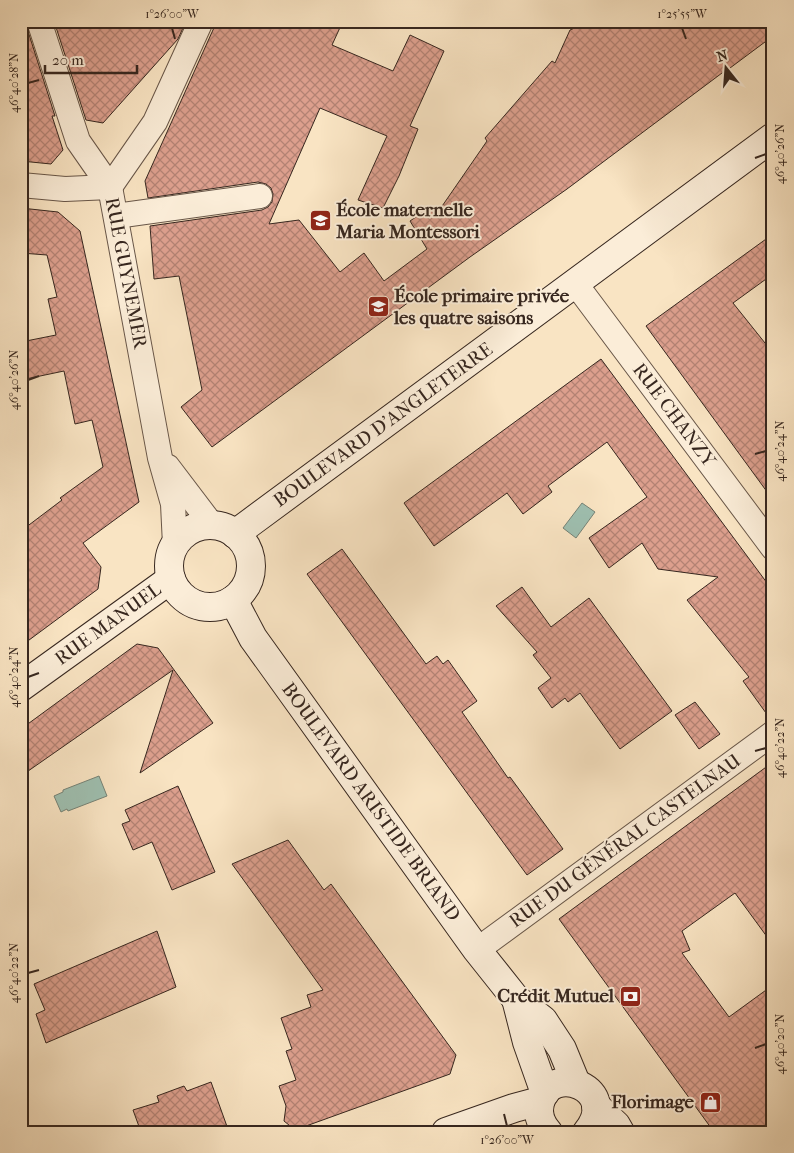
<svg xmlns="http://www.w3.org/2000/svg" width="794" height="1153" font-family="'IM FELL French Canon',serif">
  <style>
    .grass { fill: url(#grass-tufts); stroke: #78765a }
    .water { fill: #9ebfb0; stroke: #758276 }
    .building { fill: url(#building-cross-hatch); stroke: #37271f }
    .lines { fill: none; stroke-linecap: round; stroke-linejoin: round }
    .street-casing { stroke: #685648; stroke-width: 26 }
    .secondary-casing { stroke: #37271f; stroke-width: 30 }
    .street { stroke: #fbedd8; stroke-width: 24 }
    .secondary { stroke: #fbedd8; stroke-width: 28 }
    .ticks { fill: none; stroke: #37271f; stroke-width: 2 }
    .labels { text-anchor: middle; dominant-baseline: central; stroke-width: 4; stroke-linejoin: round; paint-order: stroke }
    .poi-label { font-size: 19px; font-weight: bold; fill: #37271f; stroke: #fbedd8; text-anchor: start }
    .street-label { font-size: 19px; fill: #37271f; stroke: #fbedd8 }
    .neatline { fill: none; stroke: #37271f; stroke-width: 2 }
    .ticks-label { font-size: 12px; text-anchor: middle; fill: #37271f }
  </style>
  <defs>
    <pattern id="grass-tufts" width="24" height="20" patternUnits="userSpaceOnUse" patternTransform="scale(1.25)"><rect width="24" height="20" fill="#bac596"/><path d="M3 7l-1-3M5 7V3M7 7l1-3M15 17l-1-3M17 17v-4M19 17l1-3" fill="none" stroke="#a0a981"/></pattern>
    <pattern id="building-cross-hatch" width="8" height="8" patternUnits="userSpaceOnUse" patternTransform="scale(1.25)"><rect width="8" height="8" fill="#dc9f8d"/><path d="M0 0l8 8M0 8l8-8" fill="none" stroke="#b38273"/></pattern>
  </defs>
  <rect width="100%" height="100%" fill="#f9e4c3"/>
  <filter id="stains"><feTurbulence type="fractalNoise" baseFrequency=".004" numOctaves="4"/><feColorMatrix values="0 0 0 0 .2 0 0 0 0 .09 0 0 0 0 .02 0 0 0 .5 -.17"/></filter>
  <radialGradient id="worn" r=".72"><stop offset=".6" stop-color="#630" stop-opacity="0"/><stop offset="1" stop-color="#630" stop-opacity=".3"/></radialGradient>
  <path class="grass" d="M508,1122L517,1129L518,1132H480Z"/>
  <g class="water">
    <path d="M582,503L595,512L576,538L563,528Z"/>
    <path d="M99,776L107,796L68,811L67,809L61,812L54,796L63,792V790Z"/>
  </g>
  <g class="building">
    <path d="M21,21H26V25L55,116H52L63,150L51,164L21,161Z"/>
    <path d="M54,21H186L178,39L103,123L86,120Z"/>
    <path d="M217,21H343L332,45L393,71L410,35L444,51L410,126L418,129L399,176L383,208L358,200L387,136L320,108L269,224L299,220L340,272L364,253L384,281L427,249L410,221L432,206L438,212L487,141L485,138L552,61L555,63L570,30L591,21H773V36L726,71V70L567,189L470,257L212,447L181,407L202,390L179,276L154,279L150,226L262,210L268,207L272,202L273,194L271,188L266,184L258,182L148,198L145,181Z"/>
    <path d="M21,208L58,212L80,231L139,502L83,543L101,567L98,589L21,646V531L62,500L60,498L103,467L92,420L75,424L64,371L21,380V342L56,335L48,299L57,297L47,255L21,253Z"/>
    <path d="M773,234V274L733,303L773,353V500L646,326Z"/>
    <path d="M601,359L773,591V719L771,720L743,681L749,677L687,600L718,577L658,569L642,543L609,568L589,538L647,497L607,442L548,486L552,492L523,514L507,493L434,546L404,503Z"/>
    <path d="M342,549L426,664L437,656L443,664L448,660L477,701L462,712L508,778L510,777L563,849L527,875L307,574Z"/>
    <path d="M522,587L551,627L589,598L672,711L620,749L580,693L568,702L565,698L552,708L538,688L551,678L533,655L537,652L496,606Z"/>
    <path d="M137,644L158,648L213,723L140,773L173,670L21,776V729Z"/>
    <path d="M695,702L720,734L699,749L675,715Z"/>
    <path d="M773,762V945L735,893L682,931L690,950L682,953L729,1017L773,985V1132H714L559,919Z"/>
    <path d="M178,786L215,872L172,890L152,842L133,850L122,824L130,821L125,810Z"/>
    <path d="M288,840L324,890L331,884L456,1055L450,1074L295,1130L284,1121L286,1106L279,1086L296,1080L286,1051L292,1049L281,1018L311,1007L307,995L323,990L232,864Z"/>
    <path d="M157,931L176,987L46,1043L36,1014L45,1010L34,984Z"/>
    <path d="M211,1082L229,1132H141L133,1110L159,1102L157,1096L184,1086L187,1091Z"/>
  </g>
  <g class="lines">
    <defs>
      <g id="street">
        <path d="M39,21L78,141L110,187L160,458L173,504L175,545"/>
        <path d="M21,185L65,189L110,187"/>
        <path d="M110,187L155,122L201,21"/>
        <path d="M116,216L260,196"/>
        <path d="M575,283L773,548"/>
        <path d="M168,467L212,525"/>
        <path d="M477,950L773,733"/>
      </g>
      <g id="secondary">
        <circle cx="210" cy="566" r="41"/>
        <path d="M235,534L773,137"/>
        <path d="M233,600L253,638L477,950L516,999L543,1020L562,1049L576,1083"/>
        <path d="M21,687L171,579"/>
        <path d="M516,999L527,1042L545,1093"/>
        <path d="M596,1106L616,1125L620,1132"/>
        <path d="M446,1132L514,1108L540,1101"/>
        <path d="M548,1132C541,1124 537,1114 540,1103C550,1061 622,1089 587,1132"/>
      </g>
    </defs>
    <use href="#street" class="street-casing"/>
    <use href="#secondary" class="secondary-casing"/>
    <use href="#street" class="street"/>
    <use href="#secondary" class="secondary"/>
  </g>
  <path class="ticks" d="M172,28L175,39M682,28L686,39M28,83L39,80M755,158L766,154M28,380L39,376M755,454L766,451M28,677L39,673M755,751L766,748M28,973L39,970M755,1048L766,1044M504,1114L507,1126"/>
  <defs>
    <symbol id="school-square" viewBox="-11 -11 22 22"><rect x="-9" y="-9" width="18" height="18" rx="4" fill="#8f2418" stroke="#fbedd8"/><path d="M0-5L7-2L0 1L-7-2ZM-4 1L0 2.5L4 1V4Q0 6-4 4Z" fill="#fff"/></symbol>
    <symbol id="bank-square" viewBox="-11 -11 22 22"><rect x="-9" y="-9" width="18" height="18" rx="4" fill="#8f2418" stroke="#fbedd8"/><path d="M-6-4H6V4H-6ZM0-2.3a2.3 2.3 0 1 0 0 4.6a2.3 2.3 0 1 0 0-4.6Z" fill="#fff"/></symbol>
    <symbol id="shop-square" viewBox="-11 -11 22 22"><rect x="-9" y="-9" width="18" height="18" rx="4" fill="#8f2418" stroke="#fbedd8"/><path d="M-5-2.5h2.3a2.7 3.5 0 0 1 5.4 0H5L5.5 6h-11ZM-1.5-2.5h3a1.5 2.3 0 0 0-3 0Z" fill="#fff"/></symbol>
  </defs>
  <g fill-rule="evenodd">
    <use href="#school-square" x="308" y="208" width="25" height="25"/>
    <use href="#school-square" x="366" y="294" width="25" height="25"/>
    <use href="#bank-square" x="618" y="984" width="25" height="25"/>
    <use href="#shop-square" x="698" y="1090" width="25" height="25"/>
  </g>
  <g class="labels">
    <g class="poi-label">
      <text x="336" y="210">École maternelle<tspan x="336" dy="22">Maria Montessori</tspan></text>
      <text x="394" y="296">École primaire privée<tspan x="394" dy="22">les quatre saisons</tspan></text>
      <text x="614" y="996" text-anchor="end">Crédit Mutuel</text>
      <text x="694" y="1102" text-anchor="end">Florimage</text>
    </g>
    <g class="street-label">
      <text transform="translate(126 273) rotate(79)">RUE GUYNEMER</text>
      <text transform="translate(674 415) rotate(53)">RUE CHANZY</text>
      <text transform="translate(383 425) rotate(-36)">BOULEVARD D'ANGLETERRE</text>
      <text transform="translate(108 624) rotate(-36)">RUE MANUEL</text>
      <text transform="translate(371 802) rotate(54)">BOULEVARD ARISTIDE BRIAND</text>
      <text transform="translate(625 841) rotate(-36)">RUE DU GÉNÉRAL CASTELNAU</text>
    </g>
  </g>
  <rect width="794" height="1153" fill="none" stroke="#f9e4c3" stroke-width="55"/>
  <g transform="translate(726 68) rotate(343)" stroke="#fbedd8" stroke-width="4" paint-order="stroke">
  <path d="M0-4L9 19L0 12L-9 19Z" fill="#37271f"/>
  <text y="-8" font-size="14" font-weight="bold" text-anchor="middle" fill="#37271f">N</text>
  </g>
  <path d="M45 65v8h92v-8" fill="none" stroke="#37271f" stroke-width="2.5"/>
  <text x="52" y="65" font-size="15" fill="#37271f" stroke="#fbedd8" stroke-width="4" paint-order="stroke">20 m</text>
  <rect x="28" y="28" width="738" height="1098" class="neatline"/>
  <g class="ticks-label">
    <text x="172" y="18">1°26'00"W</text>
    <text x="682" y="18">1°25'55"W</text>
    <text transform="translate(14 83) rotate(-90)" y="4">46°40'28"N</text>
    <text transform="translate(780 154) rotate(-90)" y="4">46°40'26"N</text>
    <text transform="translate(14 380) rotate(-90)" y="4">46°40'26"N</text>
    <text transform="translate(780 451) rotate(-90)" y="4">46°40'24"N</text>
    <text transform="translate(14 677) rotate(-90)" y="4">46°40'24"N</text>
    <text transform="translate(780 748) rotate(-90)" y="4">46°40'22"N</text>
    <text transform="translate(14 973) rotate(-90)" y="4">46°40'22"N</text>
    <text transform="translate(780 1044) rotate(-90)" y="4">46°40'20"N</text>
    <text x="507" y="1144">1°26'00"W</text>
  </g>
  <rect width="100%" height="100%" filter="url(#stains)"/>
  <rect width="100%" height="100%" fill="url(#worn)"/>
</svg>
